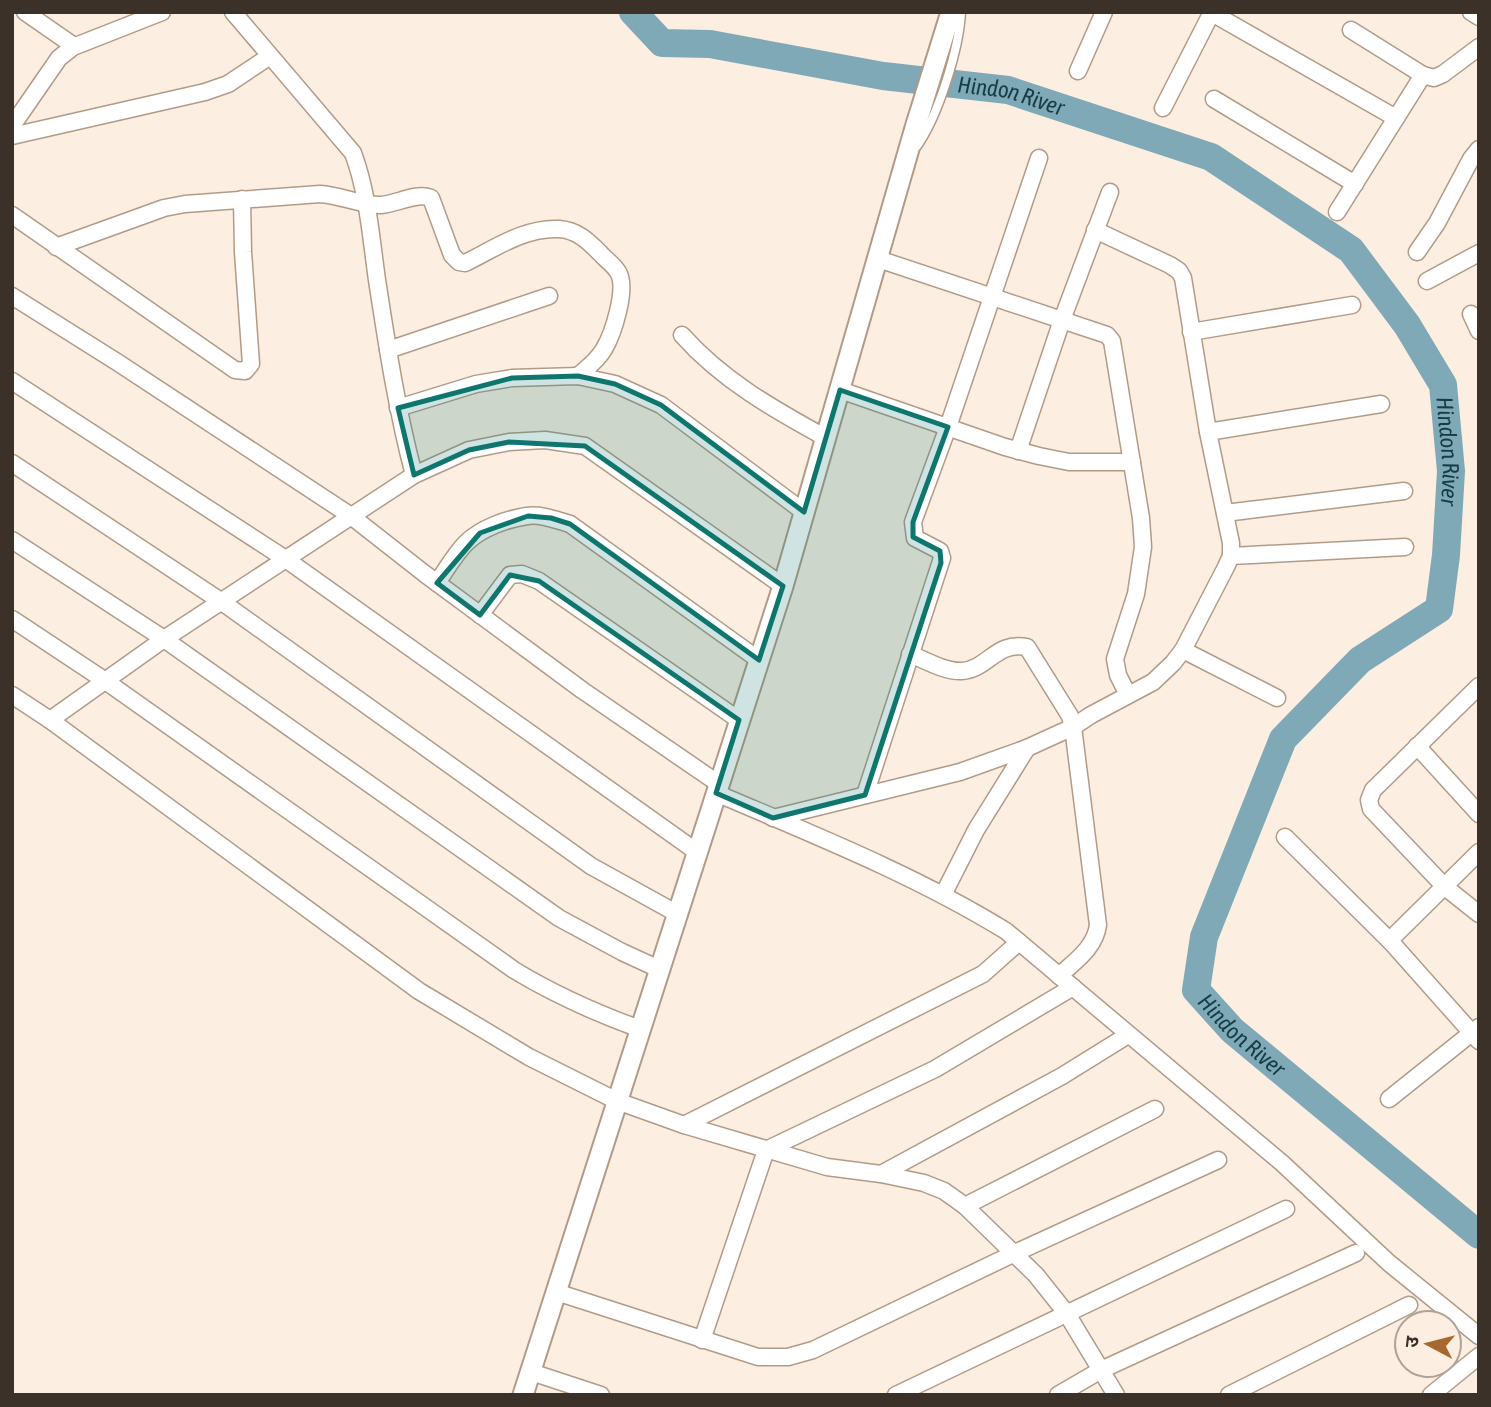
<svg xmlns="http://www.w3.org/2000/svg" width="1491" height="1407" font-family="'Asap Condensed','Noto Sans Devanagari',sans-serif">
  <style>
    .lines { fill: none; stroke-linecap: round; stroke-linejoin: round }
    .river { stroke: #7fa9b7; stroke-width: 28 }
    .service-casing { stroke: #b19b87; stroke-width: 11 }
    .minor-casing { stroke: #b19b87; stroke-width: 19 }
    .tertiary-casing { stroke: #b19b87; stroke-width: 23 }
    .service { stroke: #fff; stroke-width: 8 }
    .minor { stroke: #fff; stroke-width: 16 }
    .tertiary { stroke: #fff; stroke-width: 19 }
    .marked { fill: #0f766e; fill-opacity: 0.2; stroke: #0f766e; stroke-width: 5; stroke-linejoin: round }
    .labels { text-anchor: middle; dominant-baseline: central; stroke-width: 6; stroke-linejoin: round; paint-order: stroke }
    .water-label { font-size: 23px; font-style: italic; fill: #153c47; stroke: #fceee1 }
  </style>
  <rect width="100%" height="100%" fill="#fceee1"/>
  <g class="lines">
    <path class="river" id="s1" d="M633,12L662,43L710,44L883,76L1008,90L1211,157L1351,250L1407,325L1443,385L1451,471L1446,555L1439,609L1360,660L1283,739L1204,937L1196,990L1232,1030L1479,1235"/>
    <defs>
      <path id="service" d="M917,146C938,116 959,50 961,12"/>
      <g id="minor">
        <path d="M25,12L74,46"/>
        <path d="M233,12L353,153C368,193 371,238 377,280C387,345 397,411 414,475"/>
        <path d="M1471,12L1479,17"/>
        <path d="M1212,13L1396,118"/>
        <path d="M1351,30L1423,75L1434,78L1443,74L1479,47"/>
        <path d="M1078,71L1104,12"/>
        <path d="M1214,99L1355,184"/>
        <path d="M1163,108L1212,12"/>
        <path d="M12,126L59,58L73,47L162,12"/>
        <path d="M12,136L205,92L228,84L270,56"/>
        <path d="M1337,212L1423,75"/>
        <path d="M12,215L235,370L245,371L251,364L243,252L242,199"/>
        <path d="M56,247L164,208L185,204L320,194C340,195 363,206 381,205C397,204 416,192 431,198L452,255L459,262L465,263C494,249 525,227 559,229C577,230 588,241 600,253C605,259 614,265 618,272C628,288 613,334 604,349C598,360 587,368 578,376"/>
        <path d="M1417,252L1437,223L1471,159L1479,149"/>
        <path d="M878,259L1107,335L1112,341L1141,518L1143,547L1136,594L1115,659L1118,675L1128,695"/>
        <path d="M1427,281L1479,253"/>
        <path d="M12,296L117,362L351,516L425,574L582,690L719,784"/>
        <path d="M1471,314L1479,331"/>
        <path d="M1191,332L1352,305"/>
        <path d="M682,335C722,380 773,409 826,438"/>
        <path d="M388,350L549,296"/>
        <path d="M12,381L287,560L697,852"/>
        <path d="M840,390L1005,447L1039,456L1069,462H1132"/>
        <path d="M398,408L476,384L512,378L578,376L615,384L661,405L804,512"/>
        <path d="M1208,432L1381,404"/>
        <path d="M1018,451L1062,320L1110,192"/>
        <path d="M12,463L222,602L591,866L676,913"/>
        <path d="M1225,513L1404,491"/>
        <path d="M12,540L164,639L559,918L622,952L659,969"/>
        <path d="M1231,556L1405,547"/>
        <path d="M437,583C446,570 455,554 466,543C481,528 507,519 527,516C541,514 556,520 570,524L759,660"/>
        <path d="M783,586L585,446L545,440L509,442L469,450L414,475L164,639L50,720L419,991L529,1057L617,1101L684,1125L827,1167L881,1174L924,1183L944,1191L965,1206L1036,1275L1067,1314L1116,1395"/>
        <path d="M480,615L510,575L522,574L539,581L739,720"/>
        <path d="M12,619L104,680L514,970C555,995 596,1013 640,1029"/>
        <path d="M1183,650L1277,698"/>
        <path d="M910,654C925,660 945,672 962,671C988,669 996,641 1027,647L1070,716L1073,727L1098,925C1095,948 1075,961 1059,976"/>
        <path d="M1479,686L1373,790L1369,800L1371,809L1445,887L1479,914"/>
        <path d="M12,695L50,720"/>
        <path d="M1417,746L1479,814"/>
        <path d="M716,793C814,835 915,875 1006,931L1282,1163L1389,1263L1479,1336"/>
        <path d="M865,795L942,558L940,551L915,538L913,522L948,427L1039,158"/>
        <path d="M773,818L960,772L1027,748L1073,727L1091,715L1153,682L1173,663L1183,650L1226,567L1231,556V543L1208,432L1183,278L1179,271L1170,265L1095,230"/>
        <path d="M1285,837L1391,942"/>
        <path d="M1479,852L1393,937L1391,942L1479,1041"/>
        <path d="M943,895L976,830L1027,748"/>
        <path d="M1389,1099L1479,1027"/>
        <path d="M684,1125L983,974L1019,942"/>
        <path d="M881,1174L1062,1076L1128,1035"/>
        <path d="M965,1206L1155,1109"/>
        <path d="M556,1292L758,1357H788L813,1350L1015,1253L1218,1160"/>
        <path d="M702,1340L766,1150L935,1069L1073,987"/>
        <path d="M531,1372L601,1395"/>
        <path d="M896,1395L1286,1209"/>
        <path d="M1058,1395L1101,1370L1356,1253"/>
        <path d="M1229,1395L1409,1305"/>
        <path d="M1431,1395L1479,1356"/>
      </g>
      <path id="tertiary" d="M523,1395L783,586L915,128L951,12"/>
    </defs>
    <use href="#service" class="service-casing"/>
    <use href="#minor" class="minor-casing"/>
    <use href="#tertiary" class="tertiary-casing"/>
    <use href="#service" class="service"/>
    <use href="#minor" class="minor"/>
    <use href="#tertiary" class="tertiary"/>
  </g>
  <path class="marked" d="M578,376L615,384L661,405L804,512L840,390L948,427L913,522V537L940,551L941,563L865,795L773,818L716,793L739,720L539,581L510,575L480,615L437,583L480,533L528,516L551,518L570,524L759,660L783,586L585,446L509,442L469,450L414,475L398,408L512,378Z"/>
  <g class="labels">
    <g class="water-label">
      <text stroke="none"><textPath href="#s1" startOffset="396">Hindon River</textPath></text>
      <text stroke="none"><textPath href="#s1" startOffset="1004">Hindon River</textPath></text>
      <text stroke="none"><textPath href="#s1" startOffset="1698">Hindon River</textPath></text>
    </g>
  </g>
  <rect width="1491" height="1407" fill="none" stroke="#3b3129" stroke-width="28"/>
  <g transform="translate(1428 1344) rotate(277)"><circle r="33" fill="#fceee1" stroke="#afa297" stroke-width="2"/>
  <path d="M0-5L12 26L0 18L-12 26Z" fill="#a6682e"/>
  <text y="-10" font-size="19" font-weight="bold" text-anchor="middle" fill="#3b3129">उ</text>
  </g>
</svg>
